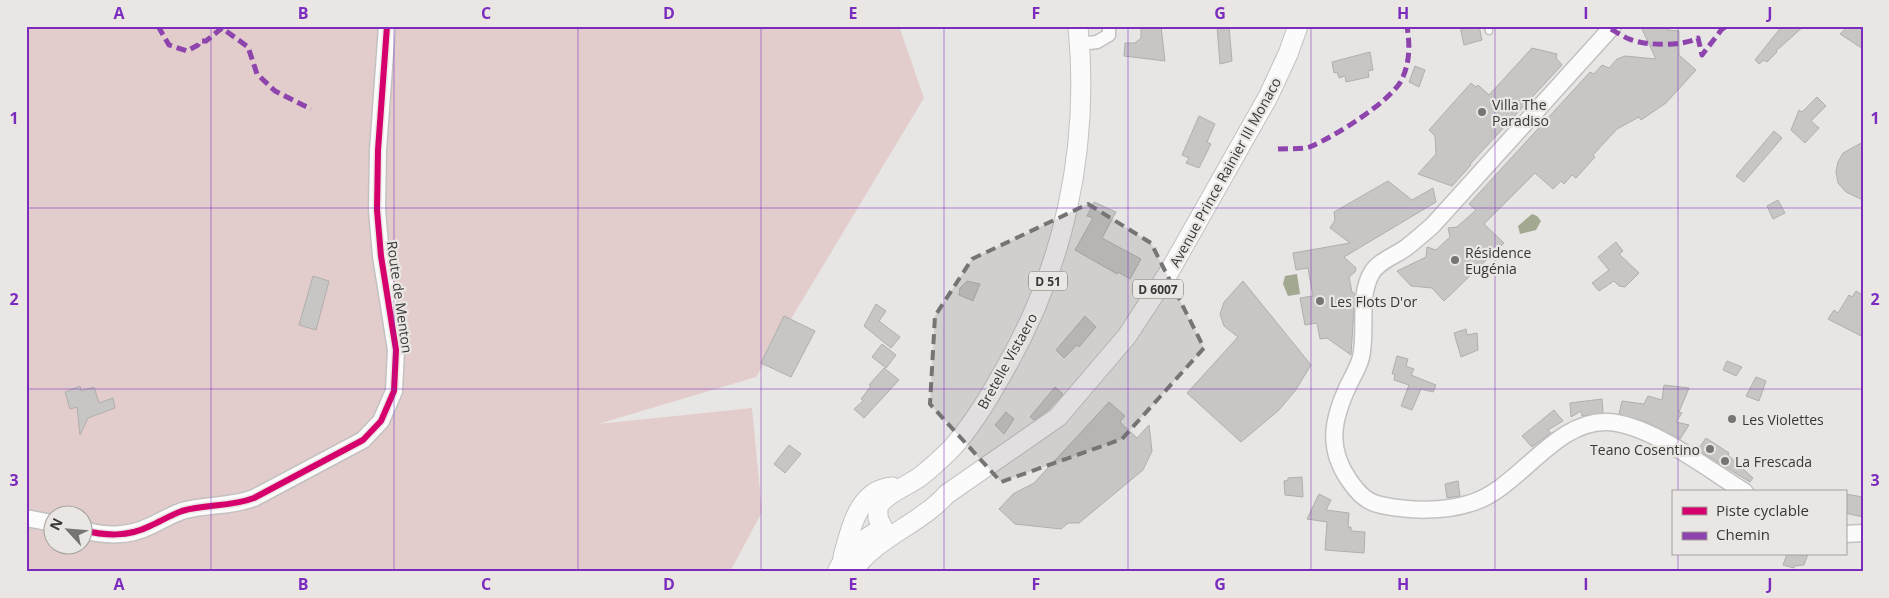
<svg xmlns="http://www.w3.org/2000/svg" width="1889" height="598" font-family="'Open Sans',sans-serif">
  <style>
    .green { fill: #e2cdcc; fill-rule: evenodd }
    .water { fill: #a3a890 }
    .building { fill: #c7c6c5; stroke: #b0afae }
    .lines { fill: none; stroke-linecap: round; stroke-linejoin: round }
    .service-casing { stroke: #c3c1c0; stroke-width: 9 }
    .minor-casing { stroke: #c3c1c0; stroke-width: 15 }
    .secondary-casing { stroke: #c3c1c0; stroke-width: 19 }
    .primary-casing { stroke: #c3c1c0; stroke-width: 21 }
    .service { stroke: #fcfbfb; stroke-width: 6 }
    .minor { stroke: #fcfbfb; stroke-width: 12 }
    .secondary { stroke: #fcfbfb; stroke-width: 16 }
    .primary { stroke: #fcfbfb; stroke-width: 19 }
    .quiet { stroke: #8e44ad; stroke-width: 5; stroke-dasharray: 10 5; stroke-linecap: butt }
    .cycleway-casing { stroke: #e9e6e3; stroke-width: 9 }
    .cycleway { stroke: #d6006c; stroke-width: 6 }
    .marked { fill: #767574; fill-opacity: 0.2; stroke: #767574; stroke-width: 4; stroke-dasharray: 10 6; stroke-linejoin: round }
    .grid { fill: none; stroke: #7b2cbf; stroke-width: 1; stroke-opacity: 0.55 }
    .poi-dot { fill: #767574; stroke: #e9e6e3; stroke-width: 2 }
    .labels { text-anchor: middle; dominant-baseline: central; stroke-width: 4.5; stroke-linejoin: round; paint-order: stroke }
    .shield { fill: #e9e6e3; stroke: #6e6c6b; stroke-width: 1 }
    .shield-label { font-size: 12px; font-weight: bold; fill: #393837 }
    .poi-label { font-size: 14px; fill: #393837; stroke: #e9e6e3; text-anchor: start }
    .street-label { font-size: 14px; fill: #393837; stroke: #e9e6e3 }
    .neatline { fill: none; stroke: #7b2cbf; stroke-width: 2 }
    .grid-label { font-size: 16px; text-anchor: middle; font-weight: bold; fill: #7b2cbf }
  </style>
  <rect width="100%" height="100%" fill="#e8e6e4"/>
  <path class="green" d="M26,26H899L924,98L756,377L598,424L752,408L762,512L730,572H26ZM52,516H82V546H52Z"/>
  <g class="water">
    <path d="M1532,214L1537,216L1541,221L1536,230L1520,234L1518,226Z"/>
    <path d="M1297,274L1300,294L1288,296L1283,284L1285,276Z"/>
  </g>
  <g class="building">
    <path d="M1141,26H1161L1165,61L1124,56L1125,43H1135L1141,38Z"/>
    <path d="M1217,26H1229L1232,61L1220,64Z"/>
    <path d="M1460,26H1479L1482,40L1464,45Z"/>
    <path d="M1652,26H1669L1668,30L1679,31V55L1696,70L1666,103L1641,120L1639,117L1617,129L1593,155L1595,157L1576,178L1572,175L1564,184L1561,181L1553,189L1535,173L1484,224L1504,243L1444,301L1432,288L1411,286L1397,271L1426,257L1427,247L1436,250L1450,237L1448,228L1457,227L1476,210L1469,204L1590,72L1594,74L1602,65L1609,68L1617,59L1625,56L1656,59L1641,27L1652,29Z"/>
    <path d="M1782,26H1804L1776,51L1777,52L1767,62L1764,60L1759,64L1755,60Z"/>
    <path d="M1848,26H1863V49L1840,34Z"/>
    <path d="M1532,48L1557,54L1556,58L1562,65L1470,164L1471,165L1452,186L1418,174L1436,154L1435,136L1429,130L1471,83L1476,87L1478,85L1489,95Z"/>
    <path d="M1370,52L1373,70L1368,71L1369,77L1346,82L1345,76L1339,78L1337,72L1334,73L1332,62Z"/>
    <path d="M1415,66L1425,70L1419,87L1409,82Z"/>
    <path d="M1817,97L1826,106L1811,121L1819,128L1805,143L1791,130L1799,110L1802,112Z"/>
    <path d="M1199,116L1215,124L1207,142L1211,144L1199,168L1186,163L1189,158L1182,155Z"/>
    <path d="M1774,131L1782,138L1744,182L1736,176Z"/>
    <path d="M1863,142V200L1846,192L1838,183L1836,171L1838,162L1843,153Z"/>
    <path d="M1388,181L1412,200L1433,188L1436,202L1344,257L1356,268L1355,272L1349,277L1352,292L1355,294L1351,355L1327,338L1320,339L1317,323L1305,325L1300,298L1313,296L1308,268L1296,270L1293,253L1350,243L1330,228L1335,220L1334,212Z"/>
    <path d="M1778,200L1785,213L1773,219L1767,206Z"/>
    <path d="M1094,202L1116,212L1102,238L1141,259L1130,279L1118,272L1117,274L1075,250L1093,218L1087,216Z"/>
    <path d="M1616,242L1623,251L1619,254L1639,273L1625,287L1619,286L1614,281L1599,291L1592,283L1609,270L1598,257Z"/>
    <path d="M313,276L329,281L316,330L299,325Z"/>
    <path d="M967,281L980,284L973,301L959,295L960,288Z"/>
    <path d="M1243,281L1311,365L1295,391L1279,410L1241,442L1187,393L1238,337L1224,326L1220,314L1224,302Z"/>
    <path d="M1856,291L1863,295V337L1828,319L1834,310L1838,313L1849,295L1852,297Z"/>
    <path d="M876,304L886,311L879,321L900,337L891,348L864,326Z"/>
    <path d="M784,316L815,331L791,377L761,363Z"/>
    <path d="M1085,316L1096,327L1079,347L1077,345L1064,358L1056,350Z"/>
    <path d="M1466,329L1467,335L1477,333L1478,350L1461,357L1454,333Z"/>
    <path d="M882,344L896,355L886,368L872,357Z"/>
    <path d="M1397,356L1408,359L1406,366L1414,369L1411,375L1436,385L1433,392L1421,389L1412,410L1401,406L1409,385L1394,380L1395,374H1392Z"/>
    <path d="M1727,361L1742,367L1736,376L1723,370Z"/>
    <path d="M884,368L899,380L864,418L854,409L863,401L861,399L871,386L869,385Z"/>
    <path d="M1756,377L1766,381L1759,401L1746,396Z"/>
    <path d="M1664,385L1689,388L1679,412L1682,413L1676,422L1689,425L1680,439L1646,422L1619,414L1622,401L1644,404L1648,396L1662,400Z"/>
    <path d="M80,386L81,391L94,387L99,403L113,398L115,408L88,418L80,435L77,407L70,409L65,392Z"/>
    <path d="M1055,387L1063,394L1049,409L1034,420L1030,417Z"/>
    <path d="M1602,399L1603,413L1582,416L1581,411L1571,417L1570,403Z"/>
    <path d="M1109,402L1125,416L1120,422L1137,438L1149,425L1152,451L1143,470L1079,523H1068L1061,529L1015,524L999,509L1013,494L1034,483Z"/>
    <path d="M1554,410L1563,421L1548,430L1551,433L1532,447L1522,436Z"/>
    <path d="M1006,412L1014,419L1004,434L995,425Z"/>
    <path d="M1706,438L1729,453L1728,455L1753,478L1750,482L1698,450Z"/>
    <path d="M789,445L801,454L785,473L774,464Z"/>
    <path d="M1302,477L1303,497L1285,495L1284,481L1288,480V478Z"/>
    <path d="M1458,481L1460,496L1447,498L1445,484Z"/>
    <path d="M1319,494L1331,500L1326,510L1349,513L1348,527H1351V531L1365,532L1364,553L1325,550L1327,522L1307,519Z"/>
    <path d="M1845,494L1863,497V517L1845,513Z"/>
    <path d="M1787,554H1808L1804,565L1794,566V568L1783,565Z"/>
  </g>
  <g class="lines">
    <defs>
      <path id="service" d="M1488,26L1489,31"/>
      <path id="minor" d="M1080,44L1097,42L1109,35V26"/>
      <g id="secondary">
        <path d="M1613,26L1433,225C1424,233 1416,240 1407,247C1395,256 1378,261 1371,274C1358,298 1367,331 1361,357C1359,366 1353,376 1349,384C1333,418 1326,447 1349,480C1358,493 1366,502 1381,505C1408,511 1444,512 1471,503C1519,489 1555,419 1608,422C1650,424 1709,470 1745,492"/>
        <path d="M26,518L52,523"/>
        <path d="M82,530C106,536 128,537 150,526C161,521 171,515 182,511C206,504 231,507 254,498L363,440L381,421L394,391L396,350L381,256L377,210L378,150L387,26"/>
        <path d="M1845,534L1863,533"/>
      </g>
      <g id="primary">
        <path d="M867,545L877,538L883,528L878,518V506C890,491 906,487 921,476C931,468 943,457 952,448C971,427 987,401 1001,376C1064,269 1090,150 1078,26"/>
        <path d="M843,557C850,530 858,490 892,487"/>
        <path d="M837,572C845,553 858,543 876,532"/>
        <path d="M852,572C876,537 919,525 947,494L1058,417L1127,336L1169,272L1268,97L1288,54L1298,26"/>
      </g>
    </defs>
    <use href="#service" class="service-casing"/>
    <use href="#minor" class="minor-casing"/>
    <use href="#secondary" class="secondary-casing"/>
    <use href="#primary" class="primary-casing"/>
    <use href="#service" class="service"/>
    <use href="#minor" class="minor"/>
    <use href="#secondary" class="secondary"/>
    <use href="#primary" class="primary"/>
    <g class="quiet">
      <path d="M158,26L169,45L187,51L198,45L200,41H206L222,28L248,47L257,74L275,91L311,109"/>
      <path d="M1611,29C1618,33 1625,38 1632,40C1649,46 1683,46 1698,38L1702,55L1722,29L1727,26"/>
      <path d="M1278,149C1288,148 1303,150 1312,146C1335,136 1392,101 1402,79C1410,62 1410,45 1407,26"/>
    </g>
    <defs>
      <path id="cycleway" d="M82,530C106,536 128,537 150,526C161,521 171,515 182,511C206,504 231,507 254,498L363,440L381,421L394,391L396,350L381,256L377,210L378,150L387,26"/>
    </defs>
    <use href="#cycleway" class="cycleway-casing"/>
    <use href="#cycleway" class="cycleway"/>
  </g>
  <path class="marked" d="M1088,204L1151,243L1204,348L1122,439L1001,482L930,404L935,316L972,259Z"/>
  <path class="grid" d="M211,26V572M394,26V572M578,26V572M761,26V572M944,26V572M1128,26V572M1311,26V572M1495,26V572M1678,26V492M26,208H1863M26,389H1863M1678,554V572"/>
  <g class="poi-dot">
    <circle cx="1482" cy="112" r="5"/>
    <circle cx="1455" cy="260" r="5"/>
    <circle cx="1320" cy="301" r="5"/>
    <circle cx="1732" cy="419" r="5"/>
    <circle cx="1710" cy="449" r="5"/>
    <circle cx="1725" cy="461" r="5"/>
  </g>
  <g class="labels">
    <g class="shield">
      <rect x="1029" y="271.5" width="38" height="19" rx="4"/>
      <rect x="1133" y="279.5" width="50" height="19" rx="4"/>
    </g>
    <g class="shield-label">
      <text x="1048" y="281">D 51</text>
      <text x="1158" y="289">D 6007</text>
    </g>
    <g class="poi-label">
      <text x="1492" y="104">Villa The<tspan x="1492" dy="16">Paradiso</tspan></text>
      <text x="1465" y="252">Résidence<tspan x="1465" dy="16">Eugénia</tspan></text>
      <text x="1330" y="301">Les Flots D'or</text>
      <text x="1742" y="419">Les Violettes</text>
      <text x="1700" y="449" text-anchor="end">Teano Cosentino</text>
      <text x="1735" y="461">La Frescada</text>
    </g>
    <g class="street-label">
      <text transform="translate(1225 172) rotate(-61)">Avenue Prince Rainier III Monaco</text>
      <text transform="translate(400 297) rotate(82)">Route de Menton</text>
      <text transform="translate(1007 361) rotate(-61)">Bretelle Vistaero</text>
    </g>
  </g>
  <rect width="1889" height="598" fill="none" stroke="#e9e6e3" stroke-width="55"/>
  <rect x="1672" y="490" width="175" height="65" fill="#e9e6e3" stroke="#a3a09e"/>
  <rect x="1682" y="507" width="25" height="8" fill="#d6006c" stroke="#a3a09e"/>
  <text x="1716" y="516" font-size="15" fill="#393837">Piste cyclable</text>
  <rect x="1682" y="532" width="25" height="8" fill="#8e44ad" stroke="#a3a09e"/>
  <text x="1716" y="540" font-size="15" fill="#393837">Chemin</text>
  <g transform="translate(68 530) rotate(296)"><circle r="24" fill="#e9e6e3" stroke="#a3a09e"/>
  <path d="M0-4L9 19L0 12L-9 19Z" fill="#767574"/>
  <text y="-8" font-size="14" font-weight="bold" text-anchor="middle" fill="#393837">N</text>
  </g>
  <rect x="28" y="28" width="1834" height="542" class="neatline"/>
  <g class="grid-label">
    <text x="119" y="19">A</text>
    <text x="303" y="19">B</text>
    <text x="486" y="19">C</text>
    <text x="669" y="19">D</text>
    <text x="853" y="19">E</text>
    <text x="1036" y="19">F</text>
    <text x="1220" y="19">G</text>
    <text x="1403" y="19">H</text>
    <text x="1586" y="19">I</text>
    <text x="1770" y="19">J</text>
    <text x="14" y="124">1</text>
    <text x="1875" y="124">1</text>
    <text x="14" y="305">2</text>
    <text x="1875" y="305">2</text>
    <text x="14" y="486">3</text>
    <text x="1875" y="486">3</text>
    <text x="119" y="590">A</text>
    <text x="303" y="590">B</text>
    <text x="486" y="590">C</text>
    <text x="669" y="590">D</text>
    <text x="853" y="590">E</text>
    <text x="1036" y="590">F</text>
    <text x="1220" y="590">G</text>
    <text x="1403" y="590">H</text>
    <text x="1586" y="590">I</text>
    <text x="1770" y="590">J</text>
  </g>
</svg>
